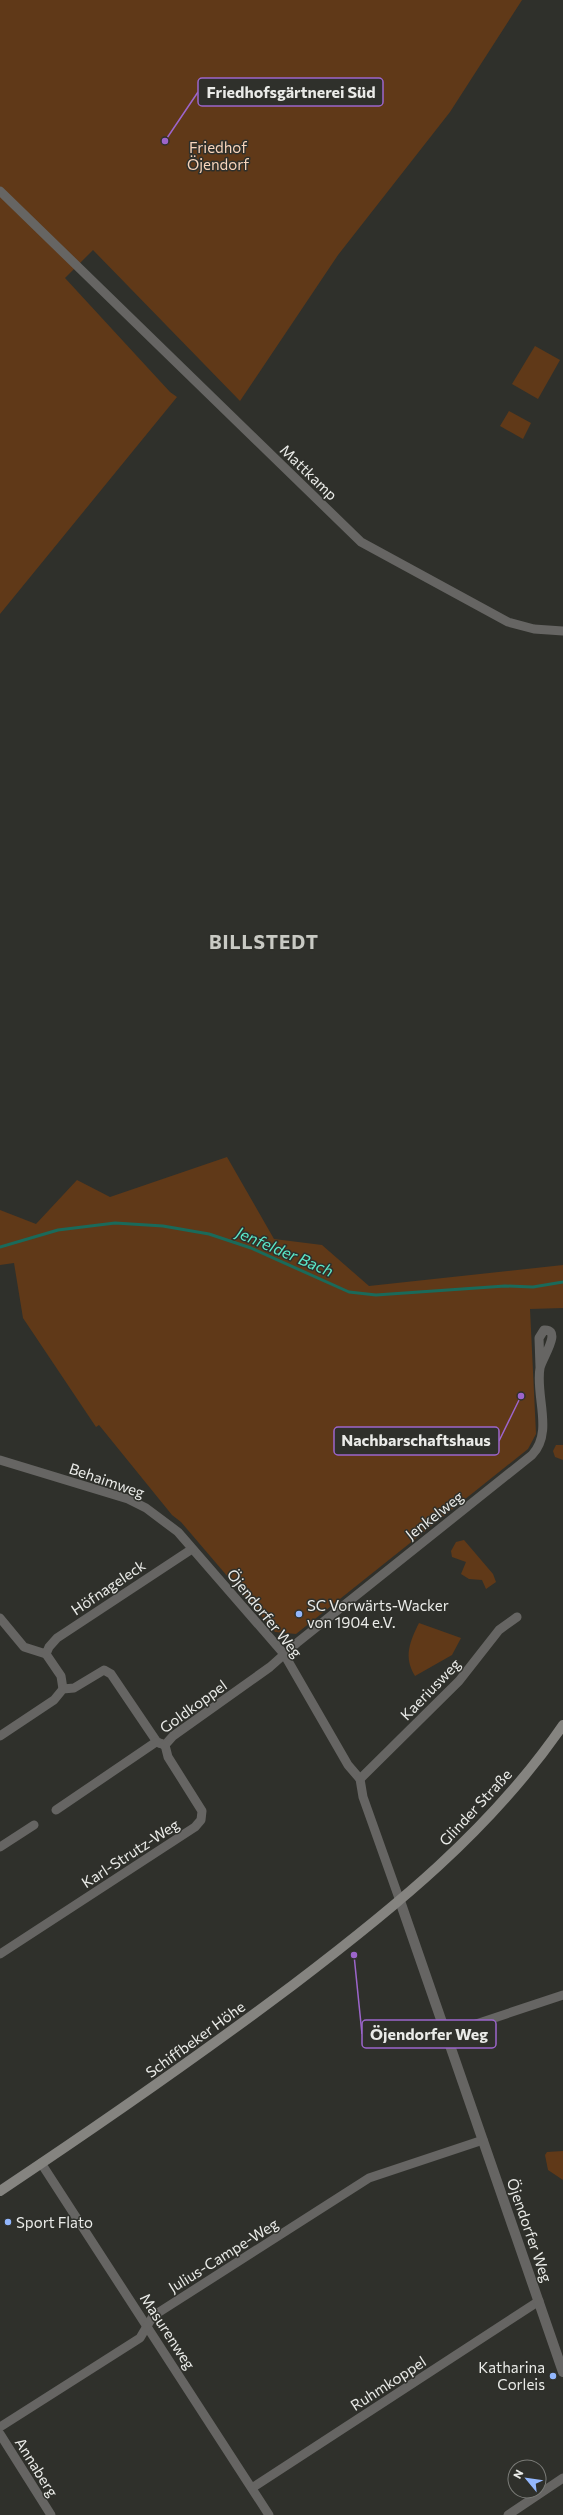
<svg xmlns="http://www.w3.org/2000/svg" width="563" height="2515" font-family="Commissioner,sans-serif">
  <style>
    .green { fill: #603918 }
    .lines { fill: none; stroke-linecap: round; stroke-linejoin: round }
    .stream { stroke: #1a6a5a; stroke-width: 3 }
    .minor { stroke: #666563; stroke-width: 9 }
    .tertiary { stroke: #666563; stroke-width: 10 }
    .secondary { stroke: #858480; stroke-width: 10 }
    .poi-dot { fill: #93b7fd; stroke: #2f302b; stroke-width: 1.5 }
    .labels { text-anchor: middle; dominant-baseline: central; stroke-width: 3; stroke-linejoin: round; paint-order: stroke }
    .park-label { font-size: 15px; fill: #f8d5bc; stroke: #2f302b }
    .street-label { font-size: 15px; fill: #eaebe8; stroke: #2f302b }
    .poi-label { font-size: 15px; fill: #eaebe8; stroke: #2f302b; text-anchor: start }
    .water-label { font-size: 16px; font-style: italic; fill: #5be8c8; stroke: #2f302b }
    .district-label { font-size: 19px; font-weight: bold; letter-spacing: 1px; fill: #c9cac4; stroke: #2f302b }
    .leader { fill: none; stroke: #9c65cb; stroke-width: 1.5 }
    .callout-dot { fill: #9c65cb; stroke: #2f302b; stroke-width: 1.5 }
    .callout { fill: #2f302b; stroke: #9c65cb; stroke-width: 1.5 }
    .callout-label { font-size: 16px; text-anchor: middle; font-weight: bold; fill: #eaebe8 }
  </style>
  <rect width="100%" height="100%" fill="#2f302b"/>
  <g class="green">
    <path d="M0,0H522L450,112L338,255L240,401L93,250L65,278L170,392L177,397L0,614Z"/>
    <path d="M535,346L560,360L538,399L512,384Z"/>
    <path d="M509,411L531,423L523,439L500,426Z"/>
    <path d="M227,1157L274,1239L322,1245L369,1286L563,1265V1308L530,1309L536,1434L528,1449L296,1634L275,1632L181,1522L172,1515L99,1425L96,1427L23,1318L14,1263L0,1265V1210L36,1224L77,1180L110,1197Z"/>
    <path d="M556,1445H563V1460L555,1457L553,1451Z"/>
    <path d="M464,1540L493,1574L496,1582L486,1589L482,1580L469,1579L461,1574L466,1562L452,1557L451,1551L456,1542Z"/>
    <path d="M419,1623L461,1638L452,1655L415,1676C403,1657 410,1641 419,1623Z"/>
    <path d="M563,2151V2180L548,2170L545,2155L547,2152Z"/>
  </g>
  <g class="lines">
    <path class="stream" d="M0,1247L58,1230L115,1223L163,1226L209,1234L251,1248L349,1292L376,1295L505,1286L533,1287L563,1282"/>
    <g class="minor">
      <path d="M0,191L361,542L508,622L534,629L563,631"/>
      <path d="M0,1460L128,1499L146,1508L178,1532L284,1654L348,1765L360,1779L363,1797L400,1901"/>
      <path d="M0,1618L24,1647L46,1654L49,1647L57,1638L192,1549"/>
      <path d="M46,1654L61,1676L63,1689"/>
      <path d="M0,1736L54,1700L63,1689L74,1688L104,1670L111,1674L157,1742L165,1745"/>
      <path d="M165,1745L173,1736L270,1667L298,1642L532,1455C554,1432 535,1396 540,1368C542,1358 563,1329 544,1330L539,1338L540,1367"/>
      <path d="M360,1779L459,1681L499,1630L517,1617"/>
      <path d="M56,1810L156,1742L162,1744"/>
      <path d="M0,1847L34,1825"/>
      <path d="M0,1954L195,1827L201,1820L202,1811L168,1757L165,1745"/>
      <path d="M446,2034L563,1995"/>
      <path d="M41,2163L269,2515"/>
      <path d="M0,2427L140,2338L153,2316L369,2178L483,2140"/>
      <path d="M0,2434L51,2515"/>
      <path d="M252,2488L539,2301"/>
      <path d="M508,2515L563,2478"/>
    </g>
    <path class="tertiary" d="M400,1901L563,2372"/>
    <path class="secondary" d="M0,2191C99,2125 197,2057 293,1985C393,1909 491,1830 563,1725"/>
  </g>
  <g class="poi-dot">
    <circle cx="299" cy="1614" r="4"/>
    <circle cx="8" cy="2222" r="4"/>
    <circle cx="553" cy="2376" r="4"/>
  </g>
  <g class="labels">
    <g class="park-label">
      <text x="218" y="147">Friedhof<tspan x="218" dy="17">Öjendorf</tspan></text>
    </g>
    <g class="street-label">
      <text transform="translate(309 472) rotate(44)">Mattkamp</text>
      <text transform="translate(107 1480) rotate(19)">Behaimweg</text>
      <text transform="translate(434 1515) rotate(-38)">Jenkelweg</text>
      <text transform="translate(108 1587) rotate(-34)">Höfnageleck</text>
      <text transform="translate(265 1613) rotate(51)">Öjendorfer Weg</text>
      <text transform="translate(430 1689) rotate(-46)">Kaeriusweg</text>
      <text transform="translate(193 1706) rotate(-36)">Goldkoppel</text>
      <text transform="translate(475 1807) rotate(-47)">Glinder Straße</text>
      <text transform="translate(130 1853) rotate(-33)">Karl-Strutz-Weg</text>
      <text transform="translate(195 2039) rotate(-36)">Schiffbeker Höhe</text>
      <text transform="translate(530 2230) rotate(71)">Öjendorfer Weg</text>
      <text transform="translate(223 2255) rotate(-32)">Julius-Campe-Weg</text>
      <text transform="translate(168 2331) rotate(57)">Masurenweg</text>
      <text transform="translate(388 2383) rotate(-33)">Ruhmkoppel</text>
      <text transform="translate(37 2467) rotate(58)">Annaberg</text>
    </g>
    <g class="poi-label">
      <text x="307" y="1605">SC Vorwärts-Wacker<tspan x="307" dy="17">von 1904 e.V.</tspan></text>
      <text x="16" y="2222">Sport Flato</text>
      <text x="545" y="2367" text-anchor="end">Katharina<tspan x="545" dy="17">Corleis</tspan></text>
    </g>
    <g class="water-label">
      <text transform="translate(285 1251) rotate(23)">Jenfelder Bach</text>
    </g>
    <g class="district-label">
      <text x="264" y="941">BILLSTEDT</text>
    </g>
  </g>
  <path class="leader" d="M165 141L198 92M521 1396L499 1441M354 1955L362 2034"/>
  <g class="callout-dot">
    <circle cx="165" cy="141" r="4"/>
    <circle cx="521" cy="1396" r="4"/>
    <circle cx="354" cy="1955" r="4"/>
  </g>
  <g class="callout">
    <rect x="198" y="78" width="185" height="28" rx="4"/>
    <rect x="334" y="1427" width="165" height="28" rx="4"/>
    <rect x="362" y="2020" width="134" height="28" rx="4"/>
  </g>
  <g class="callout-label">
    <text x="291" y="98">Friedhofsgärtnerei Süd</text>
    <text x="416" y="1446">Nachbarschaftshaus</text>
    <text x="429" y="2040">Öjendorfer Weg</text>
  </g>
  <g transform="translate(527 2479) rotate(299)"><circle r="19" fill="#2f302b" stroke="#7a7b77"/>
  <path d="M0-3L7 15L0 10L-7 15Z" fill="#93b7fd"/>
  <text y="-6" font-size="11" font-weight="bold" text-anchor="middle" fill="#eaebe8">N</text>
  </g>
</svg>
